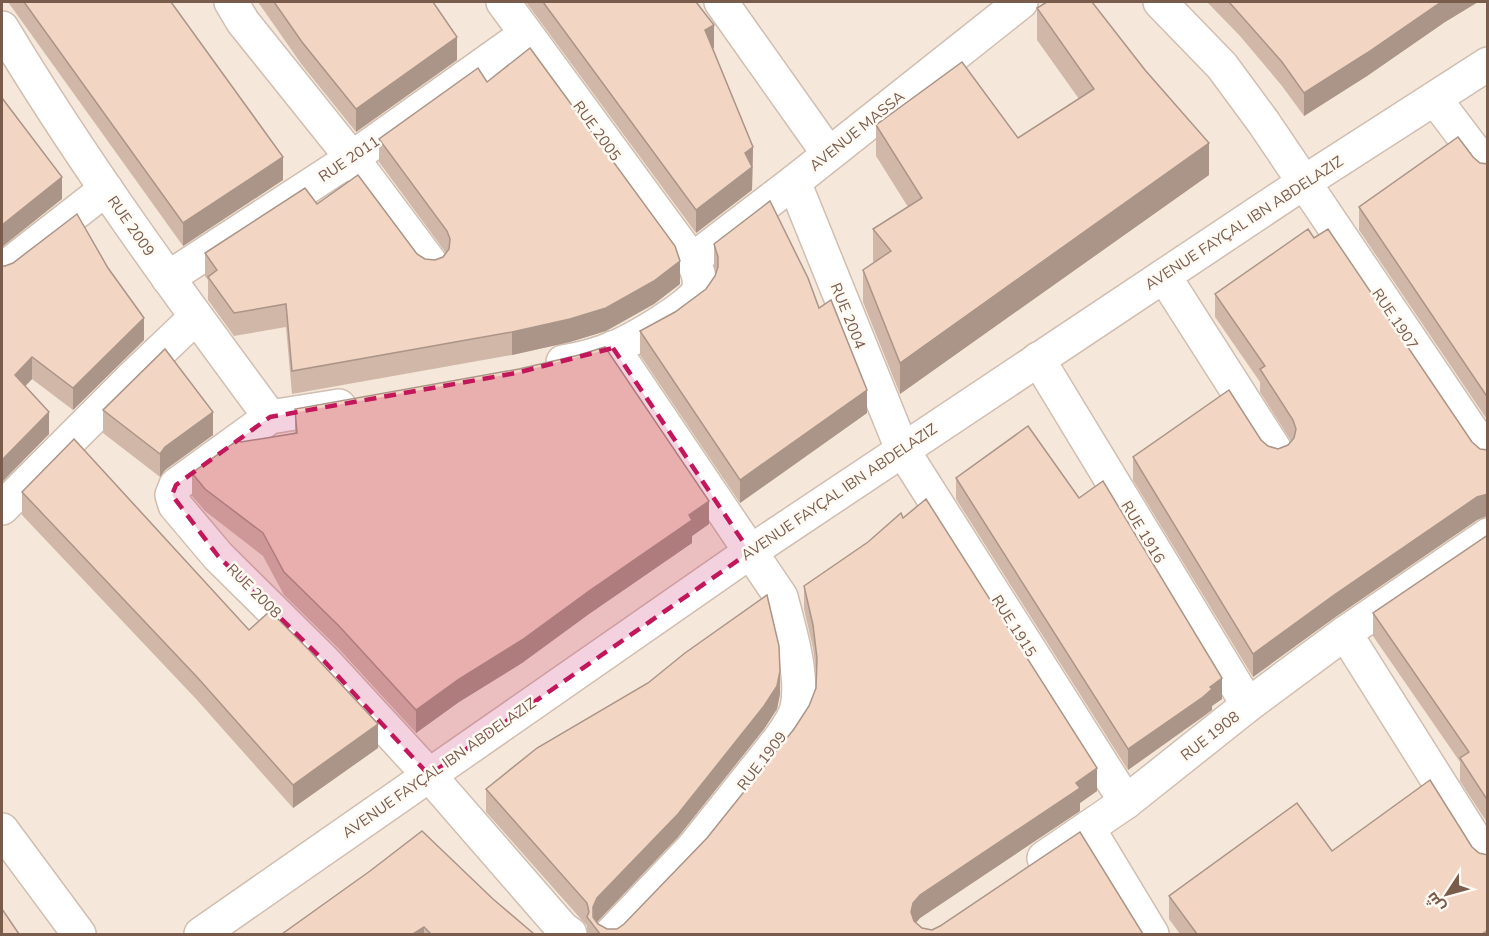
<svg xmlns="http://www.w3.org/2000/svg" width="1489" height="936" font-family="'Nunito Sans',Cairo,sans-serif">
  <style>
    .residential { fill: #f5e8da }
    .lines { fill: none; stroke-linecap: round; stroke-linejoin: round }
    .minor-casing { stroke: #d1beb0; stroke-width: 36 }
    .minor { stroke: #fff; stroke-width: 33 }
    .wall { fill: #d1b7a8 }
    .shaded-wall { fill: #aa9588 }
    .building { fill: #f3d5c3; stroke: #aa9588; stroke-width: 1.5 }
    .marked { fill: #c2185b; fill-opacity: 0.2; stroke: #c2185b; stroke-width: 4.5; stroke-dasharray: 12 8; stroke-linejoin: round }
    .labels { text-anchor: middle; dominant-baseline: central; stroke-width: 5; stroke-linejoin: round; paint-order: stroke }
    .street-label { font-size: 15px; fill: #7a5c4d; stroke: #fffaf3 }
  </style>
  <rect width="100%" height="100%" fill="#fdf6ec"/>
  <rect class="residential" x="2" y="2" width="1485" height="932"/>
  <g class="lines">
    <defs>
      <g id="minor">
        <path d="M231,2L243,22L352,158L432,265"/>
        <path d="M503,2L692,260C697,269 702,280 698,291C691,307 631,341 613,348C597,355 580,359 563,362"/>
        <path d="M721,2L828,153"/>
        <path d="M1160,2L1222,66L1264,123L1488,455"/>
        <path d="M2,28C83,163 176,290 270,417"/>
        <path d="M1435,99L1488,169"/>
        <path d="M794,182L902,449L1126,802"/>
        <path d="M692,260L794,182L1021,2"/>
        <path d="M2,270L106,189"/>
        <path d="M1164,276L1277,453"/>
        <path d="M168,278L352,158L526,34"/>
        <path d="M1038,359L1248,705"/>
        <path d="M339,406L270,417L176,485L172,495L175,505L218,556L325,662L429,775L563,929L570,934"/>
        <path d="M2,508L134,376L196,317"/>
        <path d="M1345,633L1488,860"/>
        <path d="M1088,828L1152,934"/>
        <path d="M2,830L79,934"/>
        <path d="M1044,858L1126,802L1248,705L1345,633L1488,535"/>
        <path d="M201,934L750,552L1303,183L1488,64"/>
        <path d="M611,934L692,849L779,740C786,730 794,720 797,708C804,676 789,628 781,597L613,348"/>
      </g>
    </defs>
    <use href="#minor" class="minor-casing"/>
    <use href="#minor" class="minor"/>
  </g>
  <g class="wall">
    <path d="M8,2H171L283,180L183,246Z"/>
    <path d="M258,2H433L457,60L356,132L302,65Z"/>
    <path d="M526,2H696L714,48L713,49L753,147L752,190L696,233Z"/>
    <path d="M1207,2H1478L1445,22L1367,76L1304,116L1282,86L1240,36Z"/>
    <path d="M1037,8L1209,175L900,394L863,302V270L874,263L873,261V229L908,207L876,156V125L1018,138L1079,99L1037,40Z"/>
    <path d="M487,82L680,284L654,304L606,331L570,342L512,355L292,394L286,327L234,336L208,300V280L205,276V253L317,204L417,254L425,259L435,260L443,257L446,253L379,162V139Z"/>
    <path d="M1473,157L1480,163L1488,164V421L1359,230V207Z"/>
    <path d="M1314,238L1472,442L1480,449L1488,450V517L1477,520L1334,618L1253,677L1133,480V457L1261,440L1268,446L1278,449L1288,445L1291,441L1260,392V382L1215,317V294Z"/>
    <path d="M714,244L819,308L867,413L740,503L640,355V331L675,312L706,289L715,276L716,273L714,267Z"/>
    <path d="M2,266L144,340L73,410L32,379L25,386L49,434L2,482Z"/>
    <path d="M295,409L709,524L692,536V543L589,614L522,663L459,702L416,733L339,649L284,595L263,556L205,511L192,496V473L241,442L295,434Z"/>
    <path d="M103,410L213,435L165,470L160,477L103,433Z"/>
    <path d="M956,478L1079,498L1222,699L1212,706V710L1203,717L1128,770L956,499Z"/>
    <path d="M22,492L249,630L378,748L293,808L197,700L22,515Z"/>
    <path d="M1488,535V824L1460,781V762L1373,636V613Z"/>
    <path d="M804,586L1097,791L1080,803V811L920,918L916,923L922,928L932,930L1143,934H587V926L486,812V789L780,694L777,709L764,729L678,837L597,922L598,924L607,929H617L624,924L707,838L794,729L809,706L816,688V674L813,648L804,609Z"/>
    <path d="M1472,847L1479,853L1488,934H1180L1169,919V896L1332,851Z"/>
    <path d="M493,899L534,934H282Z"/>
  </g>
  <g class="shaded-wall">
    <path d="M1441,2H1478L1445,22L1367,76L1304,116V93Z"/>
    <path d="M714,25V48L705,53V30Z"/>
    <path d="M457,37V60L356,132V109Z"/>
    <path d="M1209,143V175L900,394V363Z"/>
    <path d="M753,147L752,190L696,233V210L745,153Z"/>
    <path d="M283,157V180L183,246V223Z"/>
    <path d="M62,177V199L2,247V225Z"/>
    <path d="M680,261V284L654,304L606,331L570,342L512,355V332Z"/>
    <path d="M144,318V340L73,410V388Z"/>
    <path d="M32,357V379L15,397V375Z"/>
    <path d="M867,390V413L740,503V480Z"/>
    <path d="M49,412V434L2,482V460Z"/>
    <path d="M213,412V435L165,470L160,477V454L165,447Z"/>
    <path d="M1486,493V516L1477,520L1334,618L1253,677V654L1334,595L1477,497Z"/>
    <path d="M709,501V524L692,536V543L589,614L522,663L459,702L416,733V710Z"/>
    <path d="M780,671V694L777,709L764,729L678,837L597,922L595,927L593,907L597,898Z"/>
    <path d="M1222,678V699L1212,706V710L1128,770V749Z"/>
    <path d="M378,724V748L293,808V785Z"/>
    <path d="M1097,768V791L1080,803V811L920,918L913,926L911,912L913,903L920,895Z"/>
    <path d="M424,927V934H413Z"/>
  </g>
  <g class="building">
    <path d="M24,2H171L283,157L183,223Z"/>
    <path d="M274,2H433L457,37L356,109L302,42Z"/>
    <path d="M543,2H696L714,25L705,30L753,147L745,153L752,167L696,210Z"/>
    <path d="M1047,2H1092L1145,70L1209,143L900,363L863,270L891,251L873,229L922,198L876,125L962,62L1018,138L1094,89L1037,8Z"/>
    <path d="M1229,2H1441L1367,53L1304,93L1282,62Z"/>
    <path d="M530,48L675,246L680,261L654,281L606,308L570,319L512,332L292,371L286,304L234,313L208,277L217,270L205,253L305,188L317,204L358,175L417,254L425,259L435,260L443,257L449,249L450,239L447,231L379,139L478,68L487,82Z"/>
    <path d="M2,98L62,177L2,225Z"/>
    <path d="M1458,137L1473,157L1480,163L1488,164V398L1359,207Z"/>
    <path d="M770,201L808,278L819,308L831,300L867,390L740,480L640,331L675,312L706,289L715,276L718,267V257L714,244Z"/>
    <path d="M77,214L108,268L144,318L73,388L32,357L15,375L49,412L2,460V266H5L13,263Z"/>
    <path d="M1308,229L1314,238L1328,229L1472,442L1480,449L1488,450V494L1477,497L1334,595L1253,654L1133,457L1229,390L1261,440L1268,446L1278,449L1288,445L1294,438L1296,429L1293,420L1260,369L1265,366L1215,294Z"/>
    <path d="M605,347L709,501L689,515L692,520L589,591L522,640L459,679L416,710L339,626L284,572L263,533L205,489L192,473L238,440L241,442L297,433L295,409L519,369L579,355Z"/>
    <path d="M165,349L213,412L165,447L160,454L103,410Z"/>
    <path d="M1028,426L1079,498L1103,481L1222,678L1210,687L1212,689L1203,697L1128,749L956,478Z"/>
    <path d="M74,439L249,630L270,611L311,652L378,724L293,785L197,677L22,492Z"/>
    <path d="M926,499L1097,768L1076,783L1080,788L920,895L913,903L911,912L914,921L922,928L932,930L940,926L1080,832L1143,934H600L587,917L589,912L587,903L486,789L537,748L648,683L685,653L767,595L779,646L780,671L777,686L764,706L678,814L597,898L593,907V917L598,924L607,929H617L624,924L707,838L794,729L809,706L816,688L817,658L813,625L804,586L868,542L901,513L903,518Z"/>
    <path d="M1488,535V801L1460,758L1469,752L1373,613Z"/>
    <path d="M1430,780L1472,847L1479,853L1488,855V930L1482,934H1197L1169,896L1297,803L1332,851Z"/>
    <path d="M422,831L493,899L534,934H431L424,927L413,934H282L370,871Z"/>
    <path d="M2,909L19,934H2Z"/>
  </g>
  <path class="marked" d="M613,348L750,552L429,775L325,662L218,556L172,495L176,485L270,417L516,373Z"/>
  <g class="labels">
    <g class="street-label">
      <text transform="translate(597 131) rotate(54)">RUE 2005</text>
      <text transform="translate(857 131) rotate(-39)">AVENUE MASSA</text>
      <text transform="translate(349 159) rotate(-34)">RUE 2011</text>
      <text transform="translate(1244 223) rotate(-33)">AVENUE FAYÇAL IBN ABDELAZIZ</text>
      <text transform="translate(131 226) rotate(55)">RUE 2009</text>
      <text transform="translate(848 316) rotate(68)">RUE 2004</text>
      <text transform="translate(1395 319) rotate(56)">RUE 1907</text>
      <text transform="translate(839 492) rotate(-34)">AVENUE FAYÇAL IBN ABDELAZIZ</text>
      <text transform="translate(1143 532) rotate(59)">RUE 1916</text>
      <text transform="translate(254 591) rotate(45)">RUE 2008</text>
      <text transform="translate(1014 626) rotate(58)">RUE 1915</text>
      <text transform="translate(1210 736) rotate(-38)">RUE 1908</text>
      <text transform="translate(762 761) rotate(-52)">RUE 1909</text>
      <text transform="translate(439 768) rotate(-35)">AVENUE FAYÇAL IBN ABDELAZIZ</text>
    </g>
  </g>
  <rect width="1489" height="936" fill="none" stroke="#7a5c4d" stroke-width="6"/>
  <g transform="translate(1447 894) rotate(234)" stroke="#fffaf3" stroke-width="4.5" paint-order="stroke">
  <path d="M0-4.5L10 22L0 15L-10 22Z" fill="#7a5c4d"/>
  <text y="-9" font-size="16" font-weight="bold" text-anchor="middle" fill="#7a5c4d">ش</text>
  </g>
</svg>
